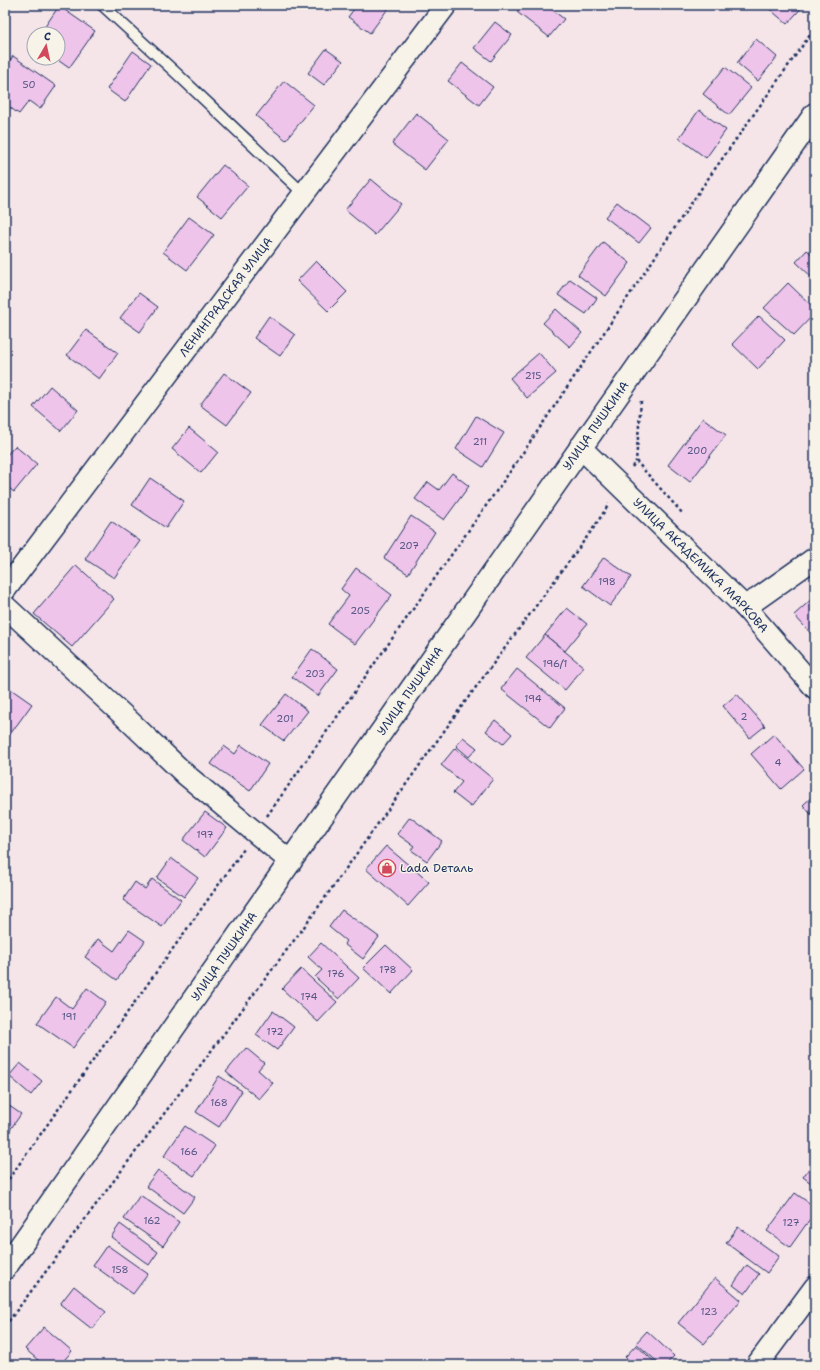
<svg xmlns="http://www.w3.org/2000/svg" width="820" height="1370" font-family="'Shantell Sans',sans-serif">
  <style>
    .building { fill: #efc4eb; stroke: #1b2f5e }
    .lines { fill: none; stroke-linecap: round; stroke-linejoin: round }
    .lane-casing { stroke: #1b2f5e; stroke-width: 13 }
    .street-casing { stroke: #1b2f5e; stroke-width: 24 }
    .secondary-casing { stroke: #1b2f5e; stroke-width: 25 }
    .path { stroke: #1b2f5e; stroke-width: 2.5; stroke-dasharray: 3 3; stroke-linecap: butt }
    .lane { stroke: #f7f3e8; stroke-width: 10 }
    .street { stroke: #f7f3e8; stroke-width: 21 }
    .secondary { stroke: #f7f3e8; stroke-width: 22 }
    .labels { text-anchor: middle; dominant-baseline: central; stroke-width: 3; stroke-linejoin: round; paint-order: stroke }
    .number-label { font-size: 10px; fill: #505481 }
    .street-label { font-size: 12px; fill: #1b2f5e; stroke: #f7f3e8 }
    .poi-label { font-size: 12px; fill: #1b2f5e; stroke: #f7f3e8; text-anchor: start }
  </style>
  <rect width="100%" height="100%" fill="#f5e5e9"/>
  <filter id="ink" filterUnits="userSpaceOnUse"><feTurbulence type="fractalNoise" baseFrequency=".025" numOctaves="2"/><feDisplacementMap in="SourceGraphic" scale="8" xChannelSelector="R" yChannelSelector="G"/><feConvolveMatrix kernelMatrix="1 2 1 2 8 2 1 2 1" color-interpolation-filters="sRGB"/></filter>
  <g filter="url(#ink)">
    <g class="building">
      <path d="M357,5H389L390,6L370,33L348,17Z"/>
      <path d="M522,5H546L564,19L549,37L517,12Z"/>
      <path d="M765,5H804L787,24Z"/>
      <path d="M59,6L95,31L69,68L55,58H58V34H40Z"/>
      <path d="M495,22L512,35L491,61L474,48Z"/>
      <path d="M756,39L777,57L758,81L737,63Z"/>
      <path d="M326,49L343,61L324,85L308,73Z"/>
      <path d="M133,51L151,64L125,102L107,89Z"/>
      <path d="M13,56L56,86L40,109L29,101L19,114L5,104V68Z"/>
      <path d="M462,63L493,87L479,105L448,81Z"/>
      <path d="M725,67L751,88L729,115L703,94Z"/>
      <path d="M284,81L314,105L286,140L256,116Z"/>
      <path d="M699,110L726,130L706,158L679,138Z"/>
      <path d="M416,113L449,139L425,170L392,144Z"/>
      <path d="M223,165L248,186L222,217L197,197Z"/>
      <path d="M371,179L401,204L375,235L345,210Z"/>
      <path d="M617,202L651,228L639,243L605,217Z"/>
      <path d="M189,217L214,235L187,270L163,252Z"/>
      <path d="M603,242L630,263L606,296L578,275Z"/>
      <path d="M807,250L815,257V280L796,262Z"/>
      <path d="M316,261L347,292L328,311L297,281Z"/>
      <path d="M570,279L597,298L586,314L558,295Z"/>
      <path d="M788,283L815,309V313L794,335L764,308Z"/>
      <path d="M139,293L158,307L140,332L120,318Z"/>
      <path d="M556,309L582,333L570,347L543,323Z"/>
      <path d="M269,316L295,335L280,356L254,338Z"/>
      <path d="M759,316L785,340L758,369L732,344Z"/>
      <path d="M86,330L118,353L99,379L67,355Z"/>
      <path d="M539,353L556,373L527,398L510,378Z"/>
      <path d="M224,373L251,393L227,425L200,405Z"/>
      <path d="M50,386L78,410L61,431L33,407Z"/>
      <path d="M476,416L504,433L483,467L456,449Z"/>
      <path d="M703,418L726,435L690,482L668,465Z"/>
      <path d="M189,428L218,452L201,473L172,449Z"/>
      <path d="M15,446L37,464L14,492L5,485V457Z"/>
      <path d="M452,473L469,486L444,520L415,499L428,482L439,490Z"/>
      <path d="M150,478L184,501L166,528L132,505Z"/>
      <path d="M411,516L435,532L408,574L384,558Z"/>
      <path d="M111,521L140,541L114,578L85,559Z"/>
      <path d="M604,557L631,577L610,606L583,586Z"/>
      <path d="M76,565L114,599L72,647L34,614Z"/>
      <path d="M356,568L392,595L355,644L328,624L349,596L341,589Z"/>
      <path d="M814,597L815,599V638L794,615Z"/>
      <path d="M567,608L587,624L565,651L545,635Z"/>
      <path d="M545,635L584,667L565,690L526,658Z"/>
      <path d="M312,649L338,669L318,696L292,677Z"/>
      <path d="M517,669L565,708L550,728L501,689Z"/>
      <path d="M5,685L32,704L6,740H5Z"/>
      <path d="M286,694L308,711L284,741L262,725Z"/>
      <path d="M737,694L765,726L750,738L723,706Z"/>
      <path d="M495,720L512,734L503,744L486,731Z"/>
      <path d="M774,734L804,769L781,789L751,754Z"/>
      <path d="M463,737L477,748L469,757L456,746Z"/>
      <path d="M241,745L268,764L250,791L211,764L224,746L235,754Z"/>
      <path d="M455,748L493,779L471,807L453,793L462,782L441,765Z"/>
      <path d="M815,794V819L803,805Z"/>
      <path d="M205,812L227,828L205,857L183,840Z"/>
      <path d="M410,817L442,841L427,861L411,850L414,846L397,834Z"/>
      <path d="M386,846L429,882L408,906L366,869Z"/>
      <path d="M171,858L198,878L184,897L157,878Z"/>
      <path d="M152,879L181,900L162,927L123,900L135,882L145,889Z"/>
      <path d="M342,910L379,937L363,959L344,944L346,941L329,927Z"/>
      <path d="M129,930L145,941L117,980L85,957L98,939L114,951Z"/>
      <path d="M321,943L359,978L339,999L315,977L322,970L308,957Z"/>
      <path d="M386,945L413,970L391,994L363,968Z"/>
      <path d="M301,969L337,1002L318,1022L282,989Z"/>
      <path d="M87,988L106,1002L73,1048L37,1023L56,997L72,1009Z"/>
      <path d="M273,1011L294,1027L277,1050L256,1035Z"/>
      <path d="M246,1048L264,1063L258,1070L273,1083L259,1099L226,1072Z"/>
      <path d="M20,1063L42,1081L31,1095L9,1076Z"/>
      <path d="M219,1076L242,1091L219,1127L196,1112Z"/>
      <path d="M5,1103L21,1114L5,1137Z"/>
      <path d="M185,1126L215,1146L194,1176L164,1156Z"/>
      <path d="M815,1160V1186L803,1177Z"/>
      <path d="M158,1170L195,1197L183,1213L146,1186Z"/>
      <path d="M795,1193L815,1207V1212L790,1247L767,1231Z"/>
      <path d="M140,1195L179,1222L163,1246L124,1219Z"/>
      <path d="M120,1224L158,1252L149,1265L111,1237Z"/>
      <path d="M738,1227L779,1256L767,1273L726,1243Z"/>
      <path d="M107,1245L148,1274L133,1294L93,1265Z"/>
      <path d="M747,1265L759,1274L745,1294L733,1285Z"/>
      <path d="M715,1278L741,1300L704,1344L678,1323Z"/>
      <path d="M74,1286L106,1312L92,1329L60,1304Z"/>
      <path d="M44,1327L72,1351L60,1365H44L25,1349Z"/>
      <path d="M647,1331L674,1356L666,1365H661L636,1343Z"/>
      <path d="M636,1345L658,1365H634L625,1357Z"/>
    </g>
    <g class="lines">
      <defs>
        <path id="lane" d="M102,5L174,71L304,194"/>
        <g id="street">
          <path id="s1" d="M580,447L744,606L815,688"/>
          <path id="s2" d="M5,590L446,5"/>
          <path d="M5,606L123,715L186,775L291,862"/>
          <path d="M744,606L757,599L815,558"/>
          <path d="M757,1365L815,1287"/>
        </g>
        <g id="secondary">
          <path id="s3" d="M5,1268C276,884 544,498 815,114"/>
        </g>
      </defs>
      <use href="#lane" class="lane-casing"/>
      <use href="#street" class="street-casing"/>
      <use href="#secondary" class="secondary-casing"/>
      <g class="path">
        <path d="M641,401L636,461L683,514"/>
        <path d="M632,467L636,461"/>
        <path d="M267,816L514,466L705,183L815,28"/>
        <path d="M5,1184L244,849"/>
        <path d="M5,1326L307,923L462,706L595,526L609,504"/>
      </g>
      <use href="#lane" class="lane"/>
      <use href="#street" class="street"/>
      <use href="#secondary" class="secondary"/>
    </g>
  </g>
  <defs>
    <symbol id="shop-ring" viewBox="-11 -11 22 22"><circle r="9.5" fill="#f7f3e8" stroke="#d1495b" stroke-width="1.5"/><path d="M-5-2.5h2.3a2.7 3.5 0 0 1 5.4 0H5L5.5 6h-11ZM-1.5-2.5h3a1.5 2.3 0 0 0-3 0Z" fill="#d1495b"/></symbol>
  </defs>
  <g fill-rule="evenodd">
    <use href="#shop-ring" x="377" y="858" width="20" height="20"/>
  </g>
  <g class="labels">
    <g class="number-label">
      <text x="29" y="84">50</text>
      <text x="533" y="375">215</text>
      <text x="480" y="441">211</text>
      <text x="697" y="450">200</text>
      <text x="409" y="545">207</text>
      <text x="607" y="581">198</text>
      <text x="360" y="610">205</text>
      <text x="555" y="663">196/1</text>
      <text x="315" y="673">203</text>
      <text x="533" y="698">194</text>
      <text x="744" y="716">2</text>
      <text x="285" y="718">201</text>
      <text x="778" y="762">4</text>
      <text x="205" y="834">197</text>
      <text x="388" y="969">178</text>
      <text x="336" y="973">176</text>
      <text x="309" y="996">174</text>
      <text x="69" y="1016">191</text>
      <text x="275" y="1031">172</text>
      <text x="219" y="1102">168</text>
      <text x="189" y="1151">166</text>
      <text x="152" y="1220">162</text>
      <text x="791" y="1222">127</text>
      <text x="120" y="1269">158</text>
      <text x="709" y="1311">123</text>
    </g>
    <g class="street-label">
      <text stroke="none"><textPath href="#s2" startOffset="367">ЛЕНИНГРАДСКАЯ УЛИЦА</textPath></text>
      <text stroke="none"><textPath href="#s3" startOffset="1029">УЛИЦА ПУШКИНА</textPath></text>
      <text stroke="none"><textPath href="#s1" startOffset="169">УЛИЦА АКАДЕМИКА МАРКОВА</textPath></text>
      <text stroke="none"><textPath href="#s3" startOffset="705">УЛИЦА ПУШКИНА</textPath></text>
      <text stroke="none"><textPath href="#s3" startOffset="381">УЛИЦА ПУШКИНА</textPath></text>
    </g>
    <g class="poi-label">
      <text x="400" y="868">Lada Dеталь</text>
    </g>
  </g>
  <rect width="820" height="1370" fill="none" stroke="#f7f3e8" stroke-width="20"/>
  <rect x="10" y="10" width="800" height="1350" fill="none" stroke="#1b2f5e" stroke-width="1.5" filter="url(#ink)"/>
  <g transform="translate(46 46) rotate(9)"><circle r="19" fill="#f7f3e8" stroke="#9fa5b1"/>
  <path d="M0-3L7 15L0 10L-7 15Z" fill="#d1495b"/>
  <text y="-6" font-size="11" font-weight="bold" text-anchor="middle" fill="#1b2f5e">С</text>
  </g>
</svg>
